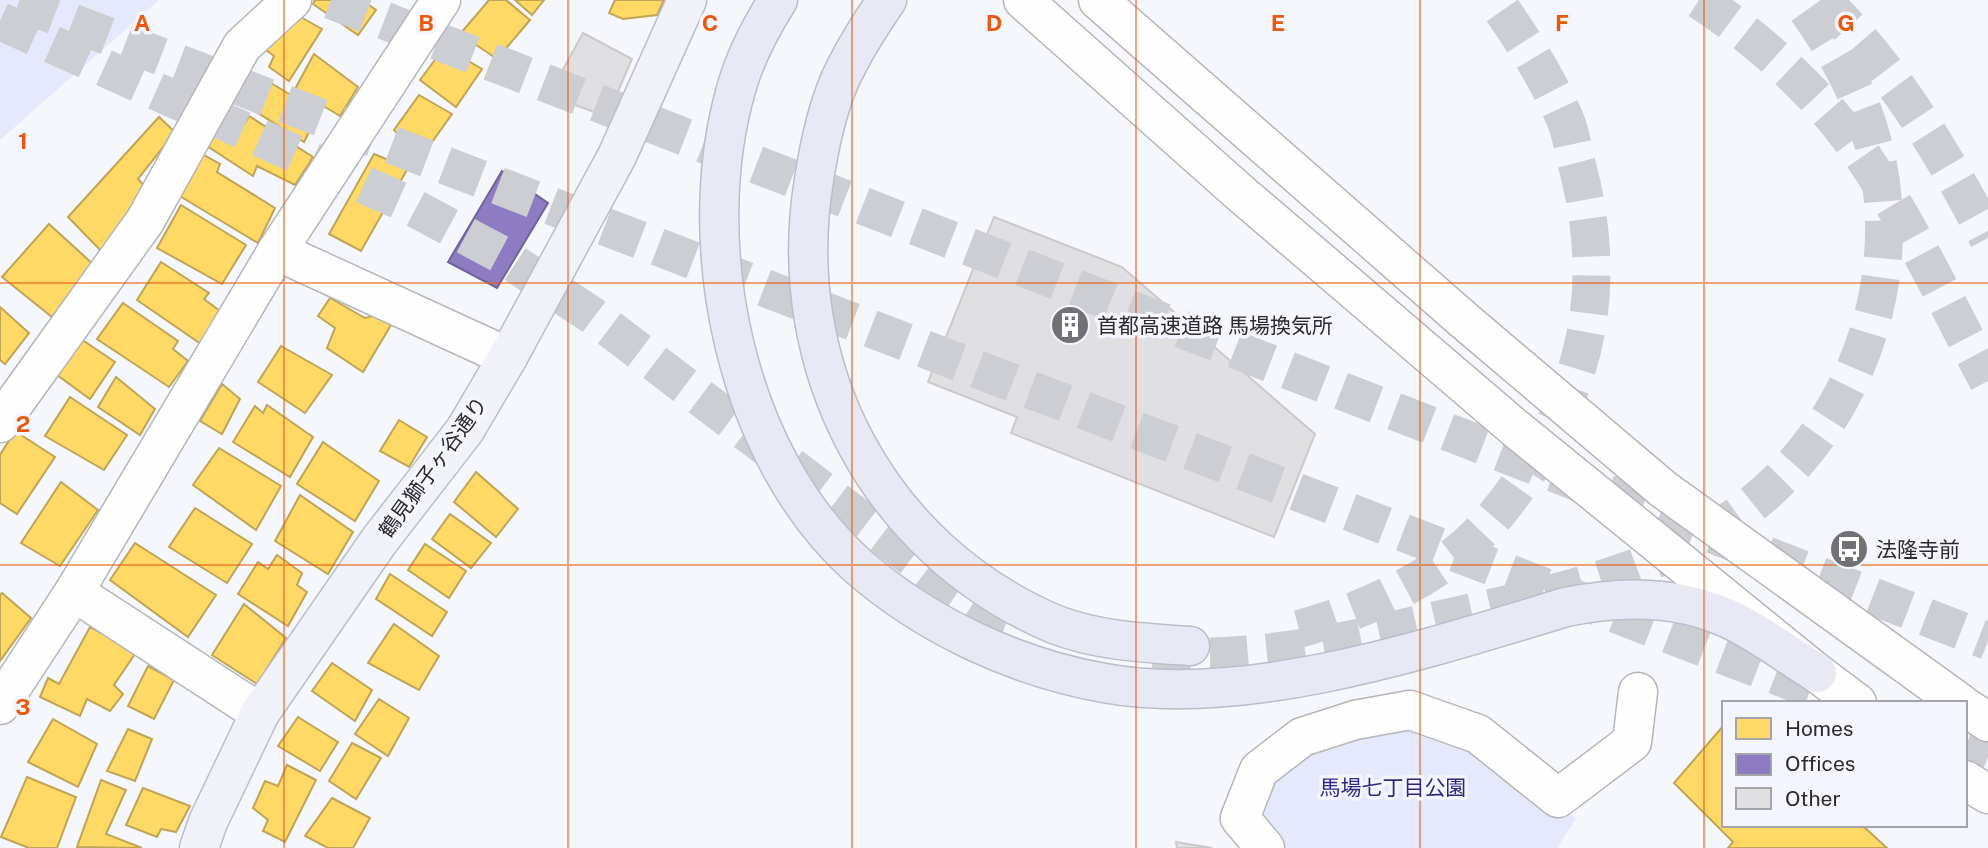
<svg xmlns="http://www.w3.org/2000/svg" width="1988" height="848" font-family="'Public Sans','Noto Sans JP',sans-serif">
  <style>
    .green { fill: #e6e9fd }
    .homes { fill: #ffd966; stroke: #bfa555; stroke-width: 2 }
    .offices { fill: #8e7cc3; stroke: #706496; stroke-width: 2 }
    .building { fill: #e0e0e2; stroke: #cacacb; stroke-width: 2 }
    .lines { fill: none; stroke-linecap: round; stroke-linejoin: round }
    .highway-tunnel { stroke: #cdced3; stroke-width: 38; stroke-dasharray: 38 19; stroke-linecap: butt }
    .minor-casing { stroke: #b5b6b9; stroke-width: 41 }
    .major-casing { stroke: #bcbdca; stroke-width: 41 }
    .highway-casing { stroke: #bcbdca; stroke-width: 41 }
    .minor { stroke: #fefeff; stroke-width: 38 }
    .major { stroke: #f1f2f9; stroke-width: 38 }
    .highway { stroke: #e8e9f4; stroke-width: 38 }
    .grid { fill: none; stroke: #e8590c; stroke-width: 2; stroke-opacity: 0.55 }
    .labels { text-anchor: middle; dominant-baseline: central; stroke-width: 7; stroke-linejoin: round; paint-order: stroke }
    .poi-label { font-size: 21px; fill: #2b2b2e; stroke: #f4f5fe; text-anchor: start }
    .street-label { font-size: 21px; fill: #2b2b2e; stroke: #f4f5fe }
    .park-label { font-size: 21px; fill: #2f2883; stroke: #f4f5fe }
    .grid-label { font-size: 23px; text-anchor: middle; font-weight: bold; fill: #e8590c; stroke: #f4f5fe; stroke-width: 7; stroke-linejoin: round; paint-order: stroke }
  </style>
  <rect width="100%" height="100%" fill="#f6f7fc"/>
  <g class="green">
    <path d="M0,0H159L0,140Z"/>
    <path d="M1398,725L1473,744L1525,789L1576,818L1557,848H1282L1254,815L1272,777L1314,743Z"/>
  </g>
  <g class="homes">
    <path d="M315,0H362L376,10L358,35L313,4Z"/>
    <path d="M489,0H506L530,20L497,59L460,34Z"/>
    <path d="M515,0H544L532,15Z"/>
    <path d="M615,0H664L657,15L623,19L609,13Z"/>
    <path d="M297,15L322,29L289,81L269,67L274,56L262,47Z"/>
    <path d="M440,53L453,61L458,55L482,69L456,107L420,80Z"/>
    <path d="M314,54L358,87L340,116L295,89Z"/>
    <path d="M256,74L319,112L304,142L239,101Z"/>
    <path d="M419,95L452,114L417,163L396,148L400,136L394,130Z"/>
    <path d="M229,112L245,123L249,116L313,157L295,185L257,166L253,176L207,146Z"/>
    <path d="M159,117L175,132L138,179L150,192L105,255L68,217Z"/>
    <path d="M202,154L220,164L217,172L275,208L258,243L178,195Z"/>
    <path d="M374,154L408,168L361,251L329,234Z"/>
    <path d="M181,205L246,245L222,284L157,248Z"/>
    <path d="M49,224L94,265L52,317L2,277Z"/>
    <path d="M161,262L209,293L204,299L220,311L201,344L137,300Z"/>
    <path d="M330,298L365,318L376,315L391,325L363,372L327,348L335,328L318,316Z"/>
    <path d="M123,303L178,341L173,349L188,361L169,387L97,339Z"/>
    <path d="M0,307L29,333L5,364L0,360Z"/>
    <path d="M81,339L115,362L90,399L57,375Z"/>
    <path d="M281,346L332,375L305,413L258,382Z"/>
    <path d="M116,377L155,409L140,435L98,407Z"/>
    <path d="M222,384L240,399L222,434L200,421Z"/>
    <path d="M70,397L127,435L104,470L45,436Z"/>
    <path d="M267,405L313,437L290,477L233,442L255,406L263,413Z"/>
    <path d="M399,420L427,437L409,467L380,451Z"/>
    <path d="M15,431L55,457L17,514L0,503V455Z"/>
    <path d="M323,442L379,481L355,521L297,484Z"/>
    <path d="M219,448L281,486L256,530L193,485Z"/>
    <path d="M476,472L518,509L496,537L454,502Z"/>
    <path d="M61,482L98,510L60,566L21,543Z"/>
    <path d="M300,495L353,532L328,574L275,541Z"/>
    <path d="M195,508L252,544L227,583L169,547Z"/>
    <path d="M450,514L491,543L471,568L432,539Z"/>
    <path d="M135,543L216,595L188,637L110,580Z"/>
    <path d="M425,544L466,571L449,598L408,570Z"/>
    <path d="M277,555L302,573L297,585L307,592L288,626L238,594L258,562L268,569Z"/>
    <path d="M390,574L447,612L432,636L376,599Z"/>
    <path d="M2,593L31,618L0,661V595Z"/>
    <path d="M244,604L286,638L257,684L212,655Z"/>
    <path d="M394,624L439,656L419,690L368,663Z"/>
    <path d="M90,627L137,651L114,685L123,694L110,711L87,699L80,716L40,697L48,678L59,684Z"/>
    <path d="M332,663L372,690L355,721L312,691Z"/>
    <path d="M148,666L174,680L154,719L128,706Z"/>
    <path d="M379,699L409,718L388,756L355,734Z"/>
    <path d="M298,717L338,742L320,771L278,746Z"/>
    <path d="M53,719L97,744L78,787L28,762Z"/>
    <path d="M1724,725V825H1862L1887,848H1728L1733,842L1674,783Z"/>
    <path d="M128,729L152,739L135,781L107,771Z"/>
    <path d="M352,743L381,758L356,799L329,781Z"/>
    <path d="M287,765L316,780L285,842L263,831L268,820L253,808L265,781L278,786Z"/>
    <path d="M27,777L76,797L57,848H29L1,837Z"/>
    <path d="M101,780L126,790L106,834L142,848L77,847Z"/>
    <path d="M143,788L190,806L176,832L161,829L157,837L126,825Z"/>
    <path d="M332,798L370,818L353,848H328L305,836Z"/>
  </g>
  <path class="offices" d="M502,171L548,203L497,288L448,262Z"/>
  <g class="building">
    <path d="M583,33L632,59L607,117L549,95Z"/>
    <path d="M994,217L1122,267L1315,434L1274,537L1011,433L1017,417L928,382Z"/>
    <path d="M1176,842L1212,848H1177Z"/>
  </g>
  <g class="lines">
    <g class="highway-tunnel">
      <path d="M331,0L1988,641"/>
      <path d="M1699,0C1748,32 1789,68 1828,111C1891,183 1942,295 1988,381"/>
      <path d="M1822,0C1893,68 1942,152 1988,238"/>
      <path d="M19,2L1845,702"/>
      <path d="M0,21L405,203L500,254L593,316L937,577L991,612L1014,621"/>
      <path d="M1299,629C1357,613 1419,586 1465,547C1491,524 1514,494 1532,465C1592,369 1606,275 1577,165C1573,150 1571,133 1565,119C1546,76 1522,38 1495,0"/>
      <path d="M1153,655C1250,663 1344,642 1437,620C1529,599 1621,582 1704,536C1842,461 1913,294 1873,143C1859,89 1832,44 1800,0"/>
      <path d="M1965,748L1988,757"/>
    </g>
    <defs>
      <g id="minor">
        <path d="M1023,0L1239,192L1515,428L1817,673L1857,703"/>
        <path d="M1098,0L1466,322L1663,489L1960,703"/>
        <path d="M277,251L508,357"/>
        <path d="M0,423L145,221L242,46L292,0"/>
        <path d="M74,592L260,713"/>
        <path d="M0,705L74,592L277,251L441,0"/>
        <path d="M1965,707L1988,722"/>
        <path d="M1965,780L1988,794"/>
        <path d="M1265,848L1240,818L1259,770L1302,737L1355,720L1410,710L1478,734L1558,798L1632,742L1638,692"/>
      </g>
      <path id="major" d="M199,848L208,822L260,713L379,541L465,430L508,357L617,156L687,0"/>
      <g id="highway">
        <path d="M778,0C761,27 746,55 737,86C691,242 735,457 859,567C927,626 1015,667 1104,683C1246,709 1430,648 1566,607C1621,596 1676,595 1729,619C1760,633 1788,656 1817,673"/>
        <path d="M887,0C869,26 852,53 839,82C826,113 819,147 814,180C783,367 878,549 1054,624C1097,641 1145,643 1190,646"/>
      </g>
    </defs>
    <use href="#minor" class="minor-casing"/>
    <use href="#major" class="major-casing"/>
    <use href="#highway" class="highway-casing"/>
    <use href="#minor" class="minor"/>
    <use href="#major" class="major"/>
    <use href="#highway" class="highway"/>
  </g>
  <path class="grid" d="M284,0V848M568,0V848M852,0V848M1136,0V848M1420,0V848M1704,0V848M0,283H1988M0,565H1988"/>
  <defs>
    <symbol id="building-disc" viewBox="-11 -11 22 22"><circle r="9.5" fill="#727276" stroke="#f4f5fe"/><path d="M-4-6H4V6H1V3H-1V6H-4ZM-2.5-4.3h1.7v1.8h-1.7ZM.8-4.3h1.7v1.8H.8ZM-2.5-1h1.7V.8h-1.7ZM.8-1h1.7V.8H.8Z" fill="#fff"/></symbol>
    <symbol id="bus-disc" viewBox="-11 -11 22 22"><circle r="9.5" fill="#727276" stroke="#f4f5fe"/><path d="M-5-6H5V4H4V6H2V4H-2V6H-4V4H-5ZM-3.5-4V0h7V-4ZM-3.5 1.2v1.5H-2V1.2ZM2 1.2v1.5H3.5V1.2Z" fill="#fff"/></symbol>
  </defs>
  <g fill-rule="evenodd">
    <use href="#building-disc" x="1048" y="303" width="44" height="44"/>
    <use href="#bus-disc" x="1827" y="527" width="44" height="44"/>
  </g>
  <g class="labels">
    <g class="poi-label">
      <text x="1097" y="325">首都高速道路 馬場換気所</text>
      <text x="1876" y="549">法隆寺前</text>
    </g>
    <g class="street-label">
      <text transform="translate(433 467) rotate(-54)">鶴見獅子ヶ谷通り</text>
    </g>
    <g class="park-label">
      <text x="1393" y="787">馬場七丁目公園</text>
    </g>
  </g>
  <g class="grid-label">
    <text x="142" y="31">A</text>
    <text x="426" y="31">B</text>
    <text x="710" y="31">C</text>
    <text x="994" y="31">D</text>
    <text x="1278" y="31">E</text>
    <text x="1562" y="31">F</text>
    <text x="1846" y="31">G</text>
    <text x="23" y="149">1</text>
    <text x="23" y="432">2</text>
    <text x="23" y="715">3</text>
  </g>
  <rect x="1722" y="701" width="245" height="126" fill="#f4f5fe" stroke="#a4a4ab" stroke-width="2"/>
  <rect x="1736" y="718" width="35" height="21" fill="#ffd966" stroke="#a4a4ab" stroke-width="2"/>
  <text x="1785" y="736" font-size="21" fill="#2b2b2e">Homes</text>
  <rect x="1736" y="754" width="35" height="21" fill="#8e7cc3" stroke="#a4a4ab" stroke-width="2"/>
  <text x="1785" y="771" font-size="21" fill="#2b2b2e">Offices</text>
  <rect x="1736" y="788" width="35" height="21" fill="#e0e0e2" stroke="#a4a4ab" stroke-width="2"/>
  <text x="1785" y="806" font-size="21" fill="#2b2b2e">Other</text>
</svg>
